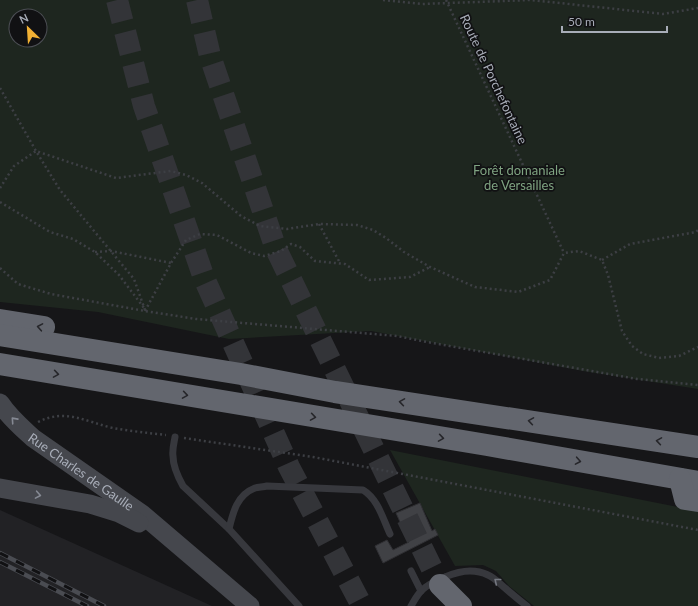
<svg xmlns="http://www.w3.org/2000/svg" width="698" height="606" font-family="Lato,sans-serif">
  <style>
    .built { fill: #222225 }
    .green { fill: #1e261f; fill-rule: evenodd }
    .building { fill: #404145; stroke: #303034 }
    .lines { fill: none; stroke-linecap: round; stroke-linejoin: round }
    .highway-tunnel { stroke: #333438; stroke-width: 22; stroke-dasharray: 22 11; stroke-linecap: butt }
    .path { stroke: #3d3f44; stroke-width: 2.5; stroke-dasharray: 2 3; stroke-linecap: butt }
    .lane { stroke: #37383d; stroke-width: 7 }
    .secondary { stroke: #45474d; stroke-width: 19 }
    .highway { stroke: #63666e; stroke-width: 22 }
    .rail-casing { stroke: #4a4c52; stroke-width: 4.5 }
    .rail { stroke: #111113; stroke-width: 3; stroke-dasharray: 9; stroke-linecap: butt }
    .oneway { stroke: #26262a }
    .oneway2 { stroke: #858993 }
    .oneway3 { stroke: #757881 }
    .labels { text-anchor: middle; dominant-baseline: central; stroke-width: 3.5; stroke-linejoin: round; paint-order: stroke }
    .street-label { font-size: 13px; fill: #a8adb8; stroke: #111113 }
    .park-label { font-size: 13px; fill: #7fa381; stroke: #111113 }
  </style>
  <rect width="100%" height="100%" fill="#161618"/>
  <path class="built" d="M0,510L212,606H0Z"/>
  <g class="green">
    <path d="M0,0H698V389L583,371L371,331L229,339L98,312L0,302ZM16,16H40V40H16Z"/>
    <path d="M390,450L698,511V606H534L509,586L496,571L483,565L455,566Z"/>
  </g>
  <path class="building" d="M420,503L432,531L435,529L438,535L383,563L375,546L387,540L393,550L409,542L396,513Z"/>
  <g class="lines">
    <g class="highway-tunnel">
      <path d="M117,0L144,106L204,278L289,467L362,606"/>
      <path d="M197,0L210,56L276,249L440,585"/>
    </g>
    <g class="path">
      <path d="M383,0L422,4L531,0L663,14L698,8"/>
      <path d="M446,0L564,253"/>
      <path d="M0,88L36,151L60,190L134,279L145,310"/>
      <path d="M0,188L14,166L36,151L116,178L171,171L186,175L202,183L241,216L260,226L287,229L319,224L357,225L373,230L386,238L404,252L430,267L475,287L518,292L550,280L564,253L579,251L602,260L608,275L622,331L632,346L643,354L659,358L679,356L698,347"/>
      <path d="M0,202L50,232L73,239L95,252L119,275L144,308"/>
      <path d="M319,224L340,263"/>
      <path d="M95,252L111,251L171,263"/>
      <path d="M602,260L630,244L696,232L698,230"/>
      <path d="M0,268L18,284L51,294L145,311L196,319L397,336L427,342L637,379L698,385"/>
      <path d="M145,311L171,263L186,240L200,234L217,235L251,253L264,256L281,251L291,244L300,247L315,261L345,264L369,280L410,277L430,267"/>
      <path d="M38,422C66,408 86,422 113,428C130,431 148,433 166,435"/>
      <path d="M184,438L313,457L698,530"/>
    </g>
    <g class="lane">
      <path d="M175,437C174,443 172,450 173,456C173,467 178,477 183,486L229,529"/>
      <path d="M411,571L421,591"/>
      <path d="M299,606L229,529C233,512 237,495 255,488C258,487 263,487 267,486L363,490C378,499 383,519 390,534"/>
      <path d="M411,606C414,601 417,595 422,590C432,581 456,571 470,571C476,571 482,572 488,575C495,578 500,584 505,588C512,594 520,601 527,606"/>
    </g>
    <g class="secondary">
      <path id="s1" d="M0,403C9,417 21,427 33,438L142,514L250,606"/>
      <path d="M0,488L90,504L119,513L139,523"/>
    </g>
    <g class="highway">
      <path d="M0,320L44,327"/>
      <path d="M0,335L241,374L335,392L698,447"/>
      <path d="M0,364L487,445L698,482"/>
      <path d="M680,479L685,499L698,501"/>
      <path d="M440,585L461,606"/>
    </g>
    <defs>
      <g id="rail">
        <path d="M0,553L104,606"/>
        <path d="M0,562L87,606"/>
      </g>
    </defs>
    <use href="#rail" class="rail-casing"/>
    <use href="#rail" class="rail"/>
  </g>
  <defs><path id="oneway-chevron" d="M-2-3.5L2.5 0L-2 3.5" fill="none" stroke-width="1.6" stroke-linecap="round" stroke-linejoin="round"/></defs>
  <g class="oneway">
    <use href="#oneway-chevron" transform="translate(40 327) rotate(-170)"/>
    <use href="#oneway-chevron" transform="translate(56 374) rotate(9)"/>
    <use href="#oneway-chevron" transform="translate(185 395) rotate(9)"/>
    <use href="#oneway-chevron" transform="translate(402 402) rotate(-171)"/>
    <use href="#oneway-chevron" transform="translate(313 417) rotate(9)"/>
    <use href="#oneway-chevron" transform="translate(531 421) rotate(-171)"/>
    <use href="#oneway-chevron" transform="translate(441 438) rotate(9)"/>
    <use href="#oneway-chevron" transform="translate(659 441) rotate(-171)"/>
    <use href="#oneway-chevron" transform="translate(578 461) rotate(10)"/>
  </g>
  <g class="oneway2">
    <use href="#oneway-chevron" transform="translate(14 420) rotate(-132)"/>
    <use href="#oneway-chevron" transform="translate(38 495) rotate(10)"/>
  </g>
  <use class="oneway3" href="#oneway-chevron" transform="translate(497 581) rotate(-141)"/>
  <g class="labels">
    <g class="street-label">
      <text transform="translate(494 79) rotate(65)">Route de Porchefontaine</text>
      <text stroke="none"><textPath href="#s1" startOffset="107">Rue Charles de Gaulle</textPath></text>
    </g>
    <g class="park-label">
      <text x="519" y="170">Forêt domaniale<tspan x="519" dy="15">de Versailles</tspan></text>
    </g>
  </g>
  <g transform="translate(28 28) rotate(335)"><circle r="19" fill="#111113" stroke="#4d4f55"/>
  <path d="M0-3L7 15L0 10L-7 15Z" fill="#f2b134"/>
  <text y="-6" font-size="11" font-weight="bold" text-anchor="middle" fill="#a8adb8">N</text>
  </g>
  <path d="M562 26v6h105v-6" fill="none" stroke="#a8adb8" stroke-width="2"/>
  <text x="568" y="26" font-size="12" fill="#a8adb8" stroke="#111113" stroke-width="3" paint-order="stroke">50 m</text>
</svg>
